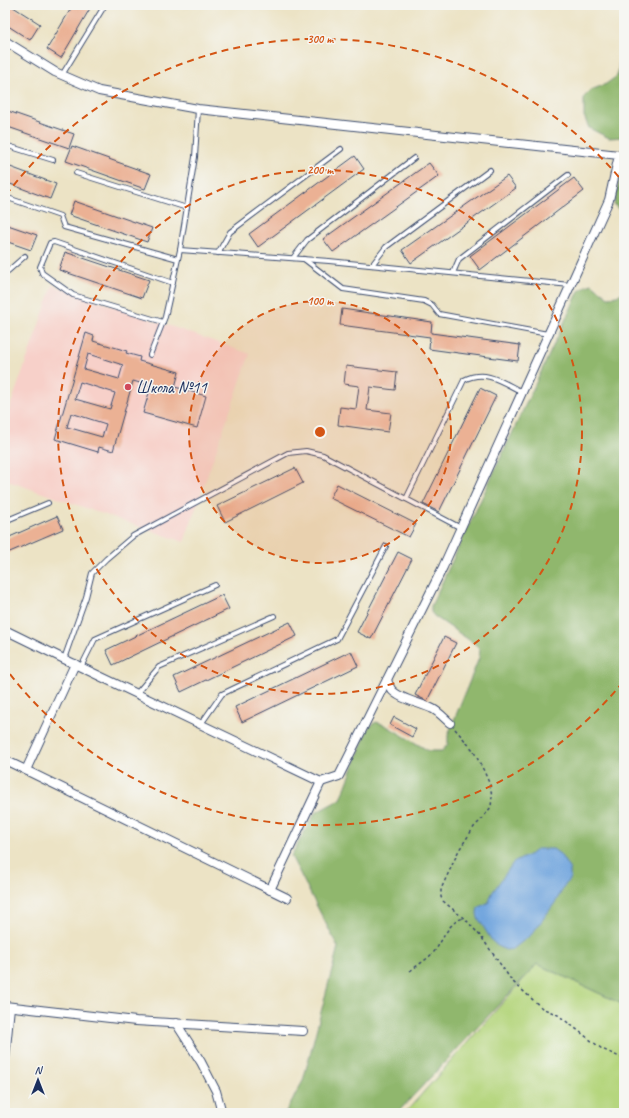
<svg xmlns="http://www.w3.org/2000/svg" width="629" height="1118" font-family="Caveat,sans-serif">
  <style>
    .built { fill: #f7d0c9 }
    .green { fill: #b5d67e; stroke: #68826e }
    .forest { fill: #90b76d; stroke: #567366 }
    .water { fill: #72a6de; stroke: #466a9e }
    .building { fill: #ebb194; fill-rule: evenodd }
    .lines { fill: none; stroke-linecap: round; stroke-linejoin: round }
    .lane-casing { stroke: #3a4a6d; stroke-width: 6 }
    .street-casing { stroke: #3a4a6d; stroke-width: 10 }
    .path { stroke: #3a4a6d; stroke-width: 1.5; stroke-dasharray: 3 3; stroke-linecap: butt }
    .lane { stroke: #fff; stroke-width: 4 }
    .street { stroke: #fff; stroke-width: 8 }
    .ring { fill: none; stroke: #d45514; stroke-width: 2; stroke-dasharray: 7 5 }
    .poi-dot { fill: #d1495b; stroke: #f6f6f2; stroke-width: 1.5 }
    .labels { text-anchor: middle; dominant-baseline: central; stroke-width: 3; stroke-linejoin: round; paint-order: stroke }
    .poi-label { font-size: 17px; fill: #1b2f5e; stroke: #f6f6f2; text-anchor: start }
    .centre { fill: #d45514; stroke: #f6f6f2; stroke-width: 2 }
    .ring-label { font-size: 12px; text-anchor: middle; font-weight: bold; fill: #d45514; stroke: #f6f6f2; stroke-width: 3; stroke-linejoin: round; paint-order: stroke }
  </style>
  <rect width="100%" height="100%" fill="#f6f6f2"/>
  <filter id="ink" filterUnits="userSpaceOnUse"><feTurbulence type="fractalNoise" baseFrequency=".025" numOctaves="2"/><feDisplacementMap in="SourceGraphic" scale="8" xChannelSelector="R" yChannelSelector="G"/><feConvolveMatrix kernelMatrix="1 2 1 2 8 2 1 2 1" color-interpolation-filters="sRGB"/></filter>
  <filter id="wash" filterUnits="userSpaceOnUse"><feTurbulence type="fractalNoise" baseFrequency=".012" numOctaves="4" result="noise"/><feDisplacementMap in="SourceGraphic" scale="16" xChannelSelector="R" yChannelSelector="G"/><feGaussianBlur stdDeviation="0.9" result="paint"/><feColorMatrix in="noise" values="0 0 0 0 0 0 0 0 0 0 0 0 0 0 0 0 0 1.4 0 .05"/><feComposite in="paint" operator="in"/></filter>
  <g filter="url(#wash)">
    <rect width="100%" height="100%" fill="#ece3c5"/>
    <path class="built" d="M53,285L250,354L184,542L5,480V421Z"/>
    <path class="green" d="M537,964L624,1005V1113H405Z"/>
    <g class="forest">
      <path d="M624,36V137L609,138L589,128L584,116V97L591,90L606,84L617,76Z"/>
      <path d="M624,175V211H620L614,204L619,182Z"/>
      <path d="M592,284L608,297L617,296L624,291V1005L537,964L397,1113H285L303,1081L338,947L291,856L315,813L341,799L368,728L376,722L385,725L429,751H442L448,744V735L479,658L480,649L475,644L434,616L431,612V606L579,291L586,286Z"/>
    </g>
    <path class="water" d="M537,849H553L560,854L570,870V878L560,893L557,900L532,934L513,949L506,950L499,947L492,941L478,918L477,913L478,908L489,902L492,893L513,863L531,854Z"/>
    <g id="blocks">
      <g class="building">
        <path d="M5,5H10L40,24L30,40L5,24Z"/>
        <path d="M73,5H92L61,58L47,49Z"/>
        <path d="M5,110L74,134L69,148L5,126Z"/>
        <path d="M72,146L151,174L145,189L66,161Z"/>
        <path d="M355,156L364,169L258,247L249,234Z"/>
        <path d="M429,163L439,176L333,252L323,239Z"/>
        <path d="M5,165L56,184L50,199L5,182Z"/>
        <path d="M507,176L516,188L411,263L402,250Z"/>
        <path d="M574,178L584,191L480,270L470,256Z"/>
        <path d="M74,201L152,228L147,242L69,215Z"/>
        <path d="M5,224L37,235L31,250L5,241Z"/>
        <path d="M65,252L149,280L142,298L59,270Z"/>
        <path d="M342,309L432,322L431,333L520,345L518,361L429,349L430,337L340,325Z"/>
        <path d="M86,333L94,336L93,341L127,351L126,353L140,357L139,361L179,372L175,387L206,396L197,428L143,413L151,386L133,381L113,451L99,447L98,452L55,439ZM88,354L123,365L119,379L84,369ZM80,382L115,393L110,409L75,399ZM71,413L106,424L102,437L67,427Z"/>
        <path d="M346,366L397,372L395,390L370,387L367,410L391,413L388,432L338,425L340,407L356,409L359,386L344,384Z"/>
        <path d="M480,388L496,396L439,512L423,504Z"/>
        <path d="M295,468L303,483L225,522L217,506Z"/>
        <path d="M337,484L416,524L409,537L330,498Z"/>
        <path d="M57,516L63,529L5,554V539Z"/>
        <path d="M398,552L412,559L371,639L357,632Z"/>
        <path d="M222,595L229,609L113,665L106,650Z"/>
        <path d="M290,622L297,636L181,692L174,677Z"/>
        <path d="M444,637L456,643L427,701L415,695Z"/>
        <path d="M351,651L358,666L242,722L235,707Z"/>
        <path d="M394,717L416,729L412,737L390,725Z"/>
      </g>
    </g>
  </g>
  <g filter="url(#ink)">
    <use href="#blocks" fill-opacity="0" stroke="#3a4a6d" stroke-width="1"/>
    <g class="lines">
      <defs>
        <g id="lane">
          <path d="M62,75L105,5"/>
          <path d="M5,145L53,160"/>
          <path d="M76,173L187,208"/>
          <path d="M5,197L60,216L64,227L178,259"/>
          <path d="M180,250L329,261L570,285"/>
          <path d="M218,253L230,232L341,149"/>
          <path d="M293,258L307,240L414,158"/>
          <path d="M304,259L343,289L424,301L432,305L439,314L548,334"/>
          <path d="M372,265L386,247L490,170"/>
          <path d="M5,272L8,271L25,256"/>
          <path d="M453,273L459,259L568,175"/>
          <path d="M163,322L73,295L42,273L40,267L50,243L54,242L173,283"/>
          <path d="M150,355L165,317L180,250L195,157L198,109"/>
          <path d="M406,499L464,380C486,369 502,382 522,392"/>
          <path d="M5,521L48,503"/>
          <path d="M64,659L86,597L92,573L106,559L133,536L288,453L306,451L323,455L461,528"/>
          <path d="M81,667L95,639L215,585"/>
          <path d="M137,693L159,667L274,616"/>
          <path d="M201,724L222,694L337,639L386,546"/>
        </g>
        <g id="street">
          <path d="M5,41L55,72L99,91L198,109L619,155L609,200L443,567L339,776L321,782L64,659L5,630"/>
          <path d="M387,680C388,683 389,686 391,689C398,699 421,703 433,709C439,712 444,718 450,723"/>
          <path d="M5,760L287,898"/>
          <path d="M26,770L75,664"/>
          <path d="M270,890L321,782"/>
          <path d="M5,1006L136,1021L303,1031"/>
          <path d="M176,1023L201,1062L216,1091L222,1113"/>
          <path d="M5,1058L10,1007"/>
        </g>
      </defs>
      <use href="#lane" class="lane-casing"/>
      <use href="#street" class="street-casing"/>
      <g class="path">
        <path d="M455,729L473,750L484,771L490,785L492,796L491,807L481,820L474,827L459,850L441,889V897L443,901L467,921L482,938L512,981L542,1008L558,1015L602,1049L624,1059"/>
        <path d="M410,971C418,965 426,960 433,953C443,942 448,920 465,918"/>
      </g>
      <use href="#lane" class="lane"/>
      <use href="#street" class="street"/>
    </g>
  </g>
  <circle cx="320" cy="432" r="131" fill="#d45514" fill-opacity=".12"/>
  <g class="ring">
    <circle cx="320" cy="432" r="131"/>
    <circle cx="320" cy="432" r="262"/>
    <path d="M623 682A393 393 0 0 1 6 669M6 195A393 393 0 0 1 623 182"/>
  </g>
  <circle class="poi-dot" cx="128" cy="387" r="4"/>
  <g class="labels">
    <g class="poi-label">
      <text x="136" y="387">Школа №11</text>
    </g>
  </g>
  <circle cx="320" cy="432" r="6" class="centre"/>
  <g class="ring-label">
    <text x="320" y="43">300 m</text>
    <text x="320" y="174">200 m</text>
    <text x="320" y="305">100 m</text>
  </g>
  <rect width="629" height="1118" fill="none" stroke="#f6f6f2" stroke-width="20"/>
  <g transform="translate(38 1080)" stroke="#f6f6f2" stroke-width="3" paint-order="stroke">
  <path d="M0-3L7 15L0 10L-7 15Z" fill="#1b2f5e"/>
  <text y="-6" font-size="11" font-weight="bold" text-anchor="middle" fill="#1b2f5e">N</text>
  </g>
</svg>
